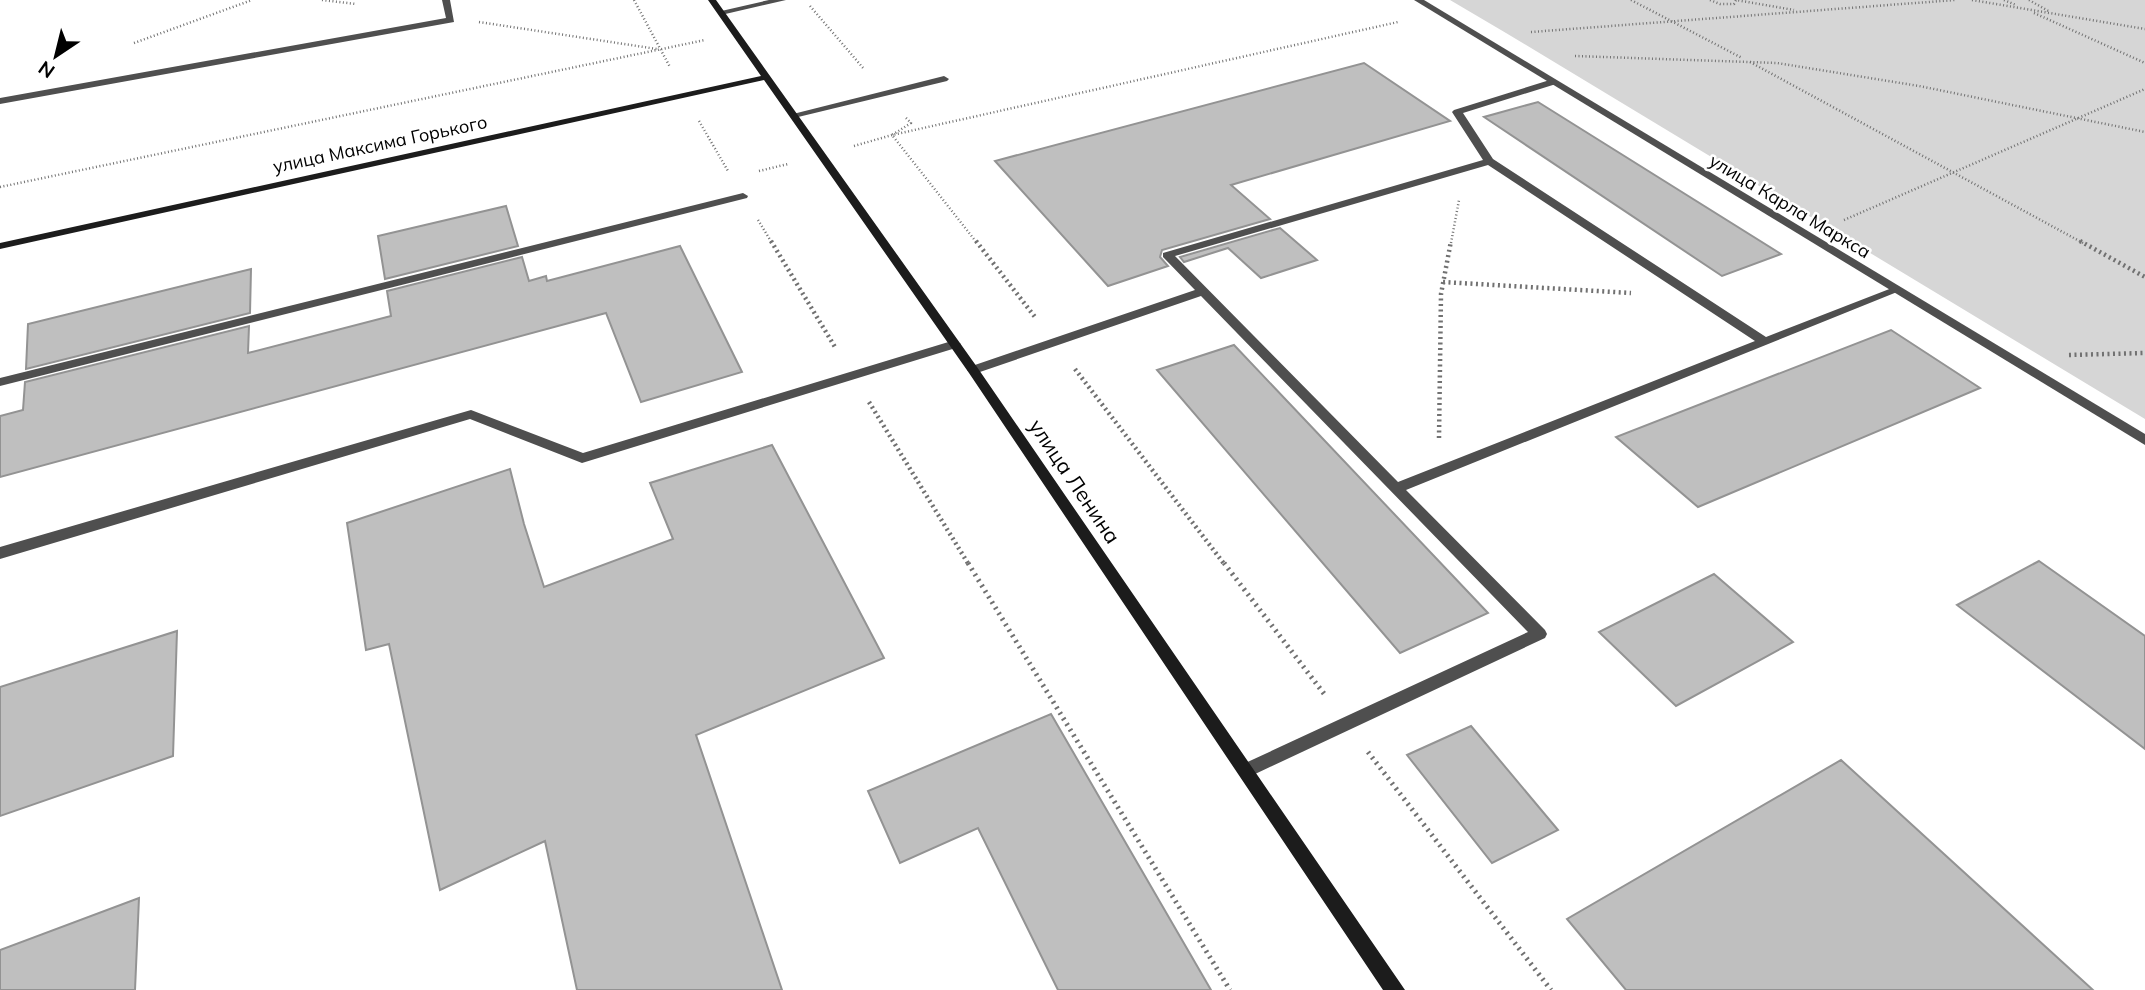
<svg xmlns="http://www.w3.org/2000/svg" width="2145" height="990" viewBox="0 0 2145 990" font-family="Mulish,sans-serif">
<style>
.green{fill:#d6d6d6}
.building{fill:#bfbfbf;stroke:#939393;stroke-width:2}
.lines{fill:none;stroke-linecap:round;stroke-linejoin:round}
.path-far2{stroke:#717171;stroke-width:2.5;stroke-dasharray:1 2.5;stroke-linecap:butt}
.path-far1{stroke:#717171;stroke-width:4.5;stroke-dasharray:2 3.5;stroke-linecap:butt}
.path{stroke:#717171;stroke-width:5;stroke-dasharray:2 4.5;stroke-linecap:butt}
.service{fill:#4f4f4f;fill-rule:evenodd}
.minor{fill:#4f4f4f;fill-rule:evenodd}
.secondary{fill:#1c1c1c;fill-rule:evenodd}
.labels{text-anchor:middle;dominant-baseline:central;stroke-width:5;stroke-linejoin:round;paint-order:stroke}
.far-street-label{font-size:18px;fill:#000;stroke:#fff}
.street-label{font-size:21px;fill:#000;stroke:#fff}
</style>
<rect width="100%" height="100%" fill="#fff"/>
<!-- green -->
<path class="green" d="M 1450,0 L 2145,0 L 2145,419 L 1506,33 Z"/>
<!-- building -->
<g class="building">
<path d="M 1364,63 L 1450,121 L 1231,185 L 1270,219 L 1162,250 L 1160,257 L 1168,266 L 1108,286 L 995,161 Z"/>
<path d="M 1538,102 L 1781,254 L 1722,276 L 1484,117 Z"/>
<path d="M 506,206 L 518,246 L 385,279 L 378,236 Z"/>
<path d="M 1280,228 L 1317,260 L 1261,278 L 1228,248 L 1184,262 L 1180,257 Z"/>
<path d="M 680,246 L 742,372 L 641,402 L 606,313 L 0,477 L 0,416 L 23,410 L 25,382 L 249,326 L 248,353 L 391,316 L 387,291 L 522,257 L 529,281 L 546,276 L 547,281 Z"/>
<path d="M 251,269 L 250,313 L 26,369 L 28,324 Z"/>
<path d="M 1891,330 L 1980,388 L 1698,507 L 1616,437 Z"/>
<path d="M 1234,345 L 1488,613 L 1400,653 L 1157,370 Z"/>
<path d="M 772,445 L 884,658 L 696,735 L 782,990 L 577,990 L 545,841 L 440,890 L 389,644 L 366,650 L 347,523 L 510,469 L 524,524 L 544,587 L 673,539 L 650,483 Z"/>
<path d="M 2039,561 L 2145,636 L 2145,749 L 1957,605 Z"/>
<path d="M 1714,574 L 1793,642 L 1676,706 L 1599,632 Z"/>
<path d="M 177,631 L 173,756 L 0,816 L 0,687 Z"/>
<path d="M 1051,714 L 1211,990 L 1058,990 L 978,828 L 900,863 L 868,791 Z"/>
<path d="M 1471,726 L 1558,830 L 1492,863 L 1407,755 Z"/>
<path d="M 1841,760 L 2093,990 L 1626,990 L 1567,919 Z"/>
<path d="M 139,898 L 135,990 L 0,990 L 0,950 Z"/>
</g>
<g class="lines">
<!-- path-far2 -->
<g class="path-far2">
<path d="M 322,0 L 356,4"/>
<path d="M 634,0 L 670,67"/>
<path d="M 1631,0 L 1742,58"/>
<path d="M 1710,0 L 1720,4 L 1734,4 L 1736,0 L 1794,10"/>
<path d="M 1972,0 L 2145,29"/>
<path d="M 2004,0 L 2016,5"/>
<path d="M 2029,0 L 2050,12"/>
<path d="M 810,6 L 864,69"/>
<path d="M 2034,13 L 2145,63"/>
<path d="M 479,22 L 657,49"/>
<path d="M 1531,32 L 1955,0"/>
<path d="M 134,43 L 252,0"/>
<path d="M 1575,56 L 1777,63 L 1919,86 L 2145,132"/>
<path d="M 1750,62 L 2083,243"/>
<path d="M 906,118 L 911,123 L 892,135 L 977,243"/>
<path d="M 699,121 L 728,171"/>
<path d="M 854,146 L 892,135 L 1398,22"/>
<path d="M 759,171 L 788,164"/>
<path d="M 0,187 L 705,40"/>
<path d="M 758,220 L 772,243"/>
<path d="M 1844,220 L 2145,89"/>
<path d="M 1451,243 L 1459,200"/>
</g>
<!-- path-far1 -->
<g class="path-far1">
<path d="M 771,241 L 835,347"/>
<path d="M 976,241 L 1035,317"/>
<path d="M 2080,241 L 2145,277"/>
<path d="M 1443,282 L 1631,293"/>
<path d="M 2069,355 L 2145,353"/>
<path d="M 1075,369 L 1225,565"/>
<path d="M 869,402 L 969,565"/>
<path d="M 1439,438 L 1441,294 L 1451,241"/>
</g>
<!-- path -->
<g class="path">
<path d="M 968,563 L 1230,990"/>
<path d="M 1224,563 L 1325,695"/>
<path d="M 1368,752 L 1551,990"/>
</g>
<!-- service -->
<g class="service">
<path d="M 442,0 L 450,0 L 454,22 L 0,104 L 0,98 L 446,18 Z"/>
<path d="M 769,0 L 786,0 L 721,15 L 717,12 Z"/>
<path d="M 944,76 L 949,79 L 947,81 L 794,118 L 789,115 Z"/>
<path d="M 1553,79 L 1558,82 L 1556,84 L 1463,113 L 1493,159 L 1766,337 L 1892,288 L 1896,286 L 1902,290 L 1406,490 L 1545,630 L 1547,634 L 1545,638 L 1253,775 L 1247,778 L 1241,775 L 1238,770 L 1241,765 L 1528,632 L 1201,296 L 977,373 L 973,374 L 967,370 L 969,367 L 1195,290 L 1163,257 L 1163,253 L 1483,160 L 1452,112 L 1454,110 ZM 1488,165 L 1755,341 L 1398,482 L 1175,256 Z"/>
<path d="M 743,193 L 748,196 L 747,198 L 0,386 L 0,378 Z"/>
<path d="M 955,340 L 961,344 L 959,347 L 582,463 L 470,419 L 0,559 L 0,547 L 471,410 L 583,453 Z"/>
</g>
<!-- minor -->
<path class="minor" d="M 1414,0 L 1424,0 L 2145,434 L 2145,445 Z"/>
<!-- secondary -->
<path class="secondary" d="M 708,0 L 716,0 L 977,367 L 1405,990 L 1383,990 L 969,373 L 764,80 L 0,249 L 0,243 L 761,76 Z"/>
</g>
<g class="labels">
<!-- far-street labels -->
<g class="far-street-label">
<text transform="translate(380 144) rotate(-12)">улица Максима Горького</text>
<text transform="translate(1790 206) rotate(31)">улица Карла Маркса</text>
</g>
<!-- street labels -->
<g class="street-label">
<text transform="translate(1075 481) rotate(56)">улица Ленина</text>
</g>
</g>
<!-- north arrow -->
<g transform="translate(56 56) rotate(215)" stroke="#ffffff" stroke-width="5" paint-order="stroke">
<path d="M0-5L12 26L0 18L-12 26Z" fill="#000000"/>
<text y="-10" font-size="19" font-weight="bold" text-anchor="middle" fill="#000000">N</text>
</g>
</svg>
